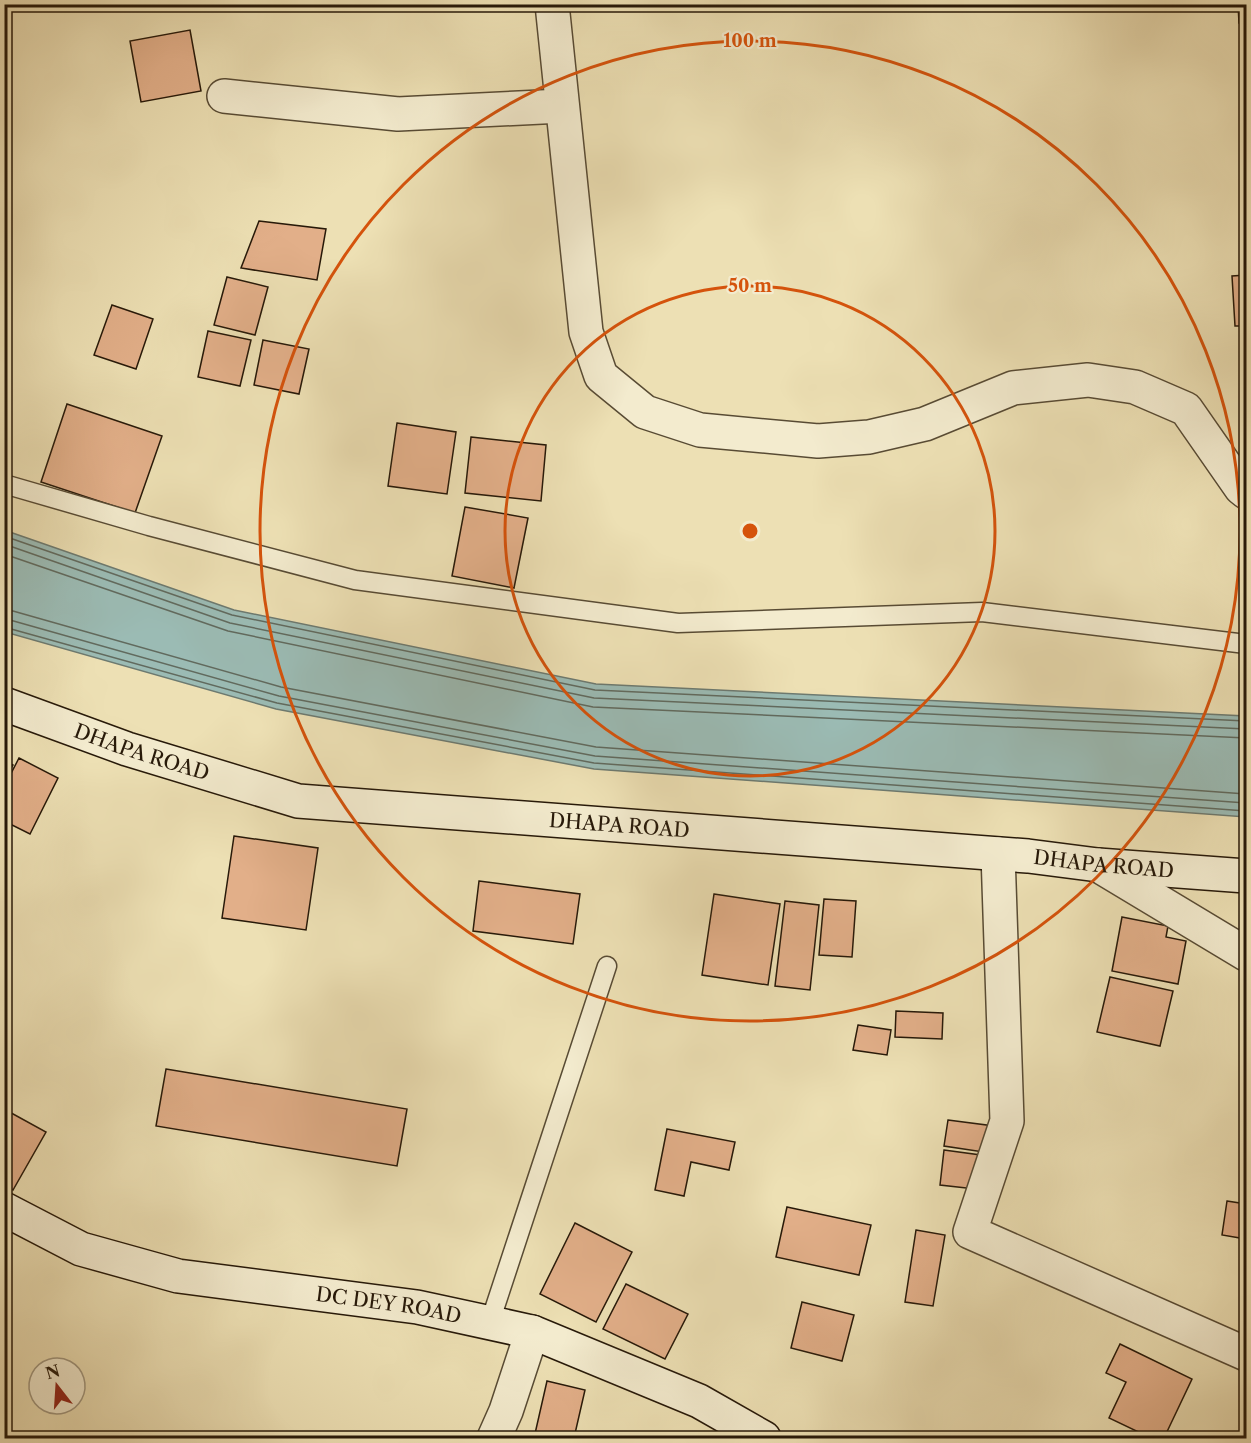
<svg xmlns="http://www.w3.org/2000/svg" width="1251" height="1443" viewBox="0 0 1251 1443" font-family="'Libre Caslon Text',serif">
<style>
.water{fill:#9bbbb4;stroke:#6d7a70;stroke-width:1.5}
.lines{fill:none;stroke-linecap:round;stroke-linejoin:round}
.shore{stroke:#616a5e;stroke-width:1.5}
.building{fill:#e2af89;stroke:#271909;stroke-width:1.5}
.lane-casing{stroke:#584b34;stroke-width:21}
.street-casing{stroke:#584b34;stroke-width:36}
.secondary-casing{stroke:#271909;stroke-width:36}
.lane{stroke:#f3ebce;stroke-width:18}
.street{stroke:#f3ebce;stroke-width:33}
.secondary{stroke:#f3ebce;stroke-width:33}
.ring{fill:none;stroke:#d5530c;stroke-width:3}
.labels{text-anchor:middle;dominant-baseline:central;stroke-width:4.5;stroke-linejoin:round;paint-order:stroke}
.street-label{font-size:20px;fill:#271909;stroke:#f3ebce}
.centre{fill:#d5530c;stroke:#f3ebce;stroke-width:3}
.ring-label{font-size:18px;text-anchor:middle;font-weight:bold;fill:#d5530c;stroke:#f3ebce;stroke-width:4.5;stroke-linejoin:round;paint-order:stroke}
</style>
<rect width="100%" height="100%" fill="#ede0b4"/>
<filter id="stains"><feTurbulence type="fractalNoise" baseFrequency=".00333" numOctaves="4"/><feColorMatrix values="0 0 0 0 .2 0 0 0 0 .09 0 0 0 0 .02 0 0 0 .5 -.17"/></filter>
<radialGradient id="worn" r=".72"><stop offset=".6" stop-color="#630" stop-opacity="0"/><stop offset="1" stop-color="#630" stop-opacity=".3"/></radialGradient>
<!-- water -->
<path class="water" d="M 4,530 L 234,610 L 596,684 L 1246,716 L 1246,817 L 594,769 L 276,709 L 5,632 Z"/>
<g class="lines">
<!-- shore -->
<g class="shore">
<path d="M 4,536 L 232,615 L 595,690 L 1246,721"/>
<path d="M 4,544 L 230,623 L 594,698 L 1246,729"/>
<path d="M 4,554 L 228,631 L 593,707 L 1246,738"/>
<path d="M 4,610 L 13,611 L 281,687 L 596,747 L 1246,794"/>
<path d="M 4,619 L 10,620 L 279,696 L 595,756 L 1246,803"/>
<path d="M 4,627 L 277,703 L 594,763 L 1246,811"/>
</g>
</g>
<!-- building -->
<g class="building">
<path d="M 1238,4 L 1246,4 L 1246,23 L 1239,23 Z"/>
<path d="M 190,30 L 201,91 L 141,102 L 130,41 Z"/>
<path d="M 259,221 L 326,229 L 317,280 L 241,268 Z"/>
<path d="M 1246,275 L 1246,326 L 1235,326 L 1232,276 Z"/>
<path d="M 227,277 L 268,287 L 255,335 L 214,325 Z"/>
<path d="M 112,305 L 153,319 L 136,369 L 94,355 Z"/>
<path d="M 208,331 L 251,340 L 240,386 L 198,377 Z"/>
<path d="M 263,340 L 309,349 L 299,394 L 254,385 Z"/>
<path d="M 67,404 L 162,436 L 135,513 L 41,482 Z"/>
<path d="M 397,423 L 456,432 L 447,494 L 388,486 Z"/>
<path d="M 471,437 L 546,445 L 541,501 L 465,493 Z"/>
<path d="M 465,507 L 528,518 L 514,588 L 452,576 Z"/>
<path d="M 19,758 L 58,778 L 30,834 L 4,821 L 4,787 Z"/>
<path d="M 4,760 L 13,765 L 4,779 Z"/>
<path d="M 234,836 L 318,848 L 306,930 L 222,918 Z"/>
<path d="M 479,881 L 580,894 L 573,944 L 473,931 Z"/>
<path d="M 714,894 L 780,904 L 768,985 L 702,975 Z"/>
<path d="M 824,899 L 856,901 L 852,957 L 819,955 Z"/>
<path d="M 785,901 L 819,905 L 810,990 L 775,986 Z"/>
<path d="M 1122,917 L 1168,926 L 1166,937 L 1186,941 L 1178,984 L 1112,971 Z"/>
<path d="M 1110,977 L 1173,991 L 1160,1046 L 1097,1032 Z"/>
<path d="M 896,1011 L 943,1013 L 942,1039 L 895,1037 Z"/>
<path d="M 858,1025 L 891,1030 L 887,1055 L 853,1050 Z"/>
<path d="M 166,1069 L 407,1109 L 397,1166 L 156,1126 Z"/>
<path d="M 4,1109 L 46,1132 L 13,1190 L 4,1185 Z"/>
<path d="M 948,1120 L 994,1126 L 990,1153 L 944,1146 Z"/>
<path d="M 667,1129 L 735,1142 L 729,1170 L 691,1162 L 684,1196 L 655,1190 Z"/>
<path d="M 944,1150 L 988,1156 L 984,1190 L 940,1185 Z"/>
<path d="M 1227,1201 L 1246,1204 L 1246,1239 L 1222,1235 Z"/>
<path d="M 787,1207 L 871,1225 L 859,1275 L 776,1257 Z"/>
<path d="M 575,1223 L 632,1252 L 596,1322 L 540,1294 Z"/>
<path d="M 916,1230 L 945,1235 L 933,1306 L 905,1302 Z"/>
<path d="M 626,1284 L 688,1314 L 665,1359 L 603,1329 Z"/>
<path d="M 802,1302 L 854,1315 L 842,1361 L 791,1348 Z"/>
<path d="M 1120,1344 L 1192,1379 L 1164,1438 L 1151,1438 L 1109,1418 L 1126,1382 L 1106,1373 Z"/>
<path d="M 547,1381 L 585,1390 L 574,1438 L 534,1438 Z"/>
</g>
<g class="lines">
<!-- lane casing -->
<g class="lane-casing">
<g id="lane">
<path d="M 4,484 L 149,526 L 355,580 L 678,623 L 982,612 L 1246,644"/>
<path d="M 490,1322 L 607,966"/>
</g>
</g>
<!-- street casing -->
<g class="street-casing">
<g id="street">
<path d="M 552,4 L 586,332 L 601,376 L 645,412 L 700,430 L 818,441 L 869,437 L 925,424 L 1013,388 L 1088,380 L 1135,387 L 1186,409 L 1241,488 L 1246,492"/>
<path d="M 224,96 L 398,114 L 562,106"/>
<path d="M 998,854 L 1007,1121 L 970,1232 L 1246,1354"/>
<path d="M 1098,865 L 1246,954"/>
<path d="M 494,1438 L 506,1411 L 532,1332"/>
</g>
</g>
<!-- secondary casing -->
<g class="secondary-casing">
<g id="secondary">
<path id="s1" d="M 4,704 L 127,749 L 298,801 L 1028,856 L 1098,865 L 1246,876"/>
<path id="s2" d="M 4,1209 L 81,1249 L 178,1276 L 417,1307 L 532,1332 L 699,1401 L 764,1438"/>
</g>
</g>
<!-- lane -->
<use href="#lane" class="lane"/>
<!-- street -->
<use href="#street" class="street"/>
<!-- secondary -->
<use href="#secondary" class="secondary"/>
</g>
<!-- distance rings -->
<g class="ring">
<circle cx="750" cy="531" r="245"/>
<circle cx="750" cy="531" r="490"/>
</g>
<g class="labels">
<!-- street labels -->
<g class="street-label">
<text stroke="none"><textPath href="#s1" startOffset="146">DHAPA ROAD</textPath></text>
<text stroke="none"><textPath href="#s1" startOffset="632">DHAPA ROAD</textPath></text>
<text stroke="none"><textPath href="#s1" startOffset="1118">DHAPA ROAD</textPath></text>
<text stroke="none"><textPath href="#s2" startOffset="400">DC DEY ROAD</textPath></text>
</g>
</g>
<circle cx="750" cy="531" r="9" class="centre"/>
<g class="ring-label">
<text x="750" y="47">100 m</text>
<text x="750" y="292">50 m</text>
</g>
<!-- margin -->
<rect width="1251" height="1443" fill="none" stroke="#ede0b4" stroke-width="24"/>
<rect x="6" y="6" width="1239" height="1431" fill="none" stroke="#271909" stroke-width="3"/>
<rect x="12" y="12" width="1227" height="1419" fill="none" stroke="#271909" stroke-width="1.5"/>
<!-- north arrow -->
<g transform="translate(57 1386) rotate(343)"><circle r="28" fill="#f3ebce" stroke="#a1977f" stroke-width="1.5"/>
<path d="M0-4.5L10 22L0 15L-10 22Z" fill="#8f2418"/>
<text y="-9" font-size="16" font-weight="bold" text-anchor="middle" fill="#271909">N</text>
</g>
<rect width="100%" height="100%" filter="url(#stains)"/>
<rect width="100%" height="100%" fill="url(#worn)"/>
</svg>
